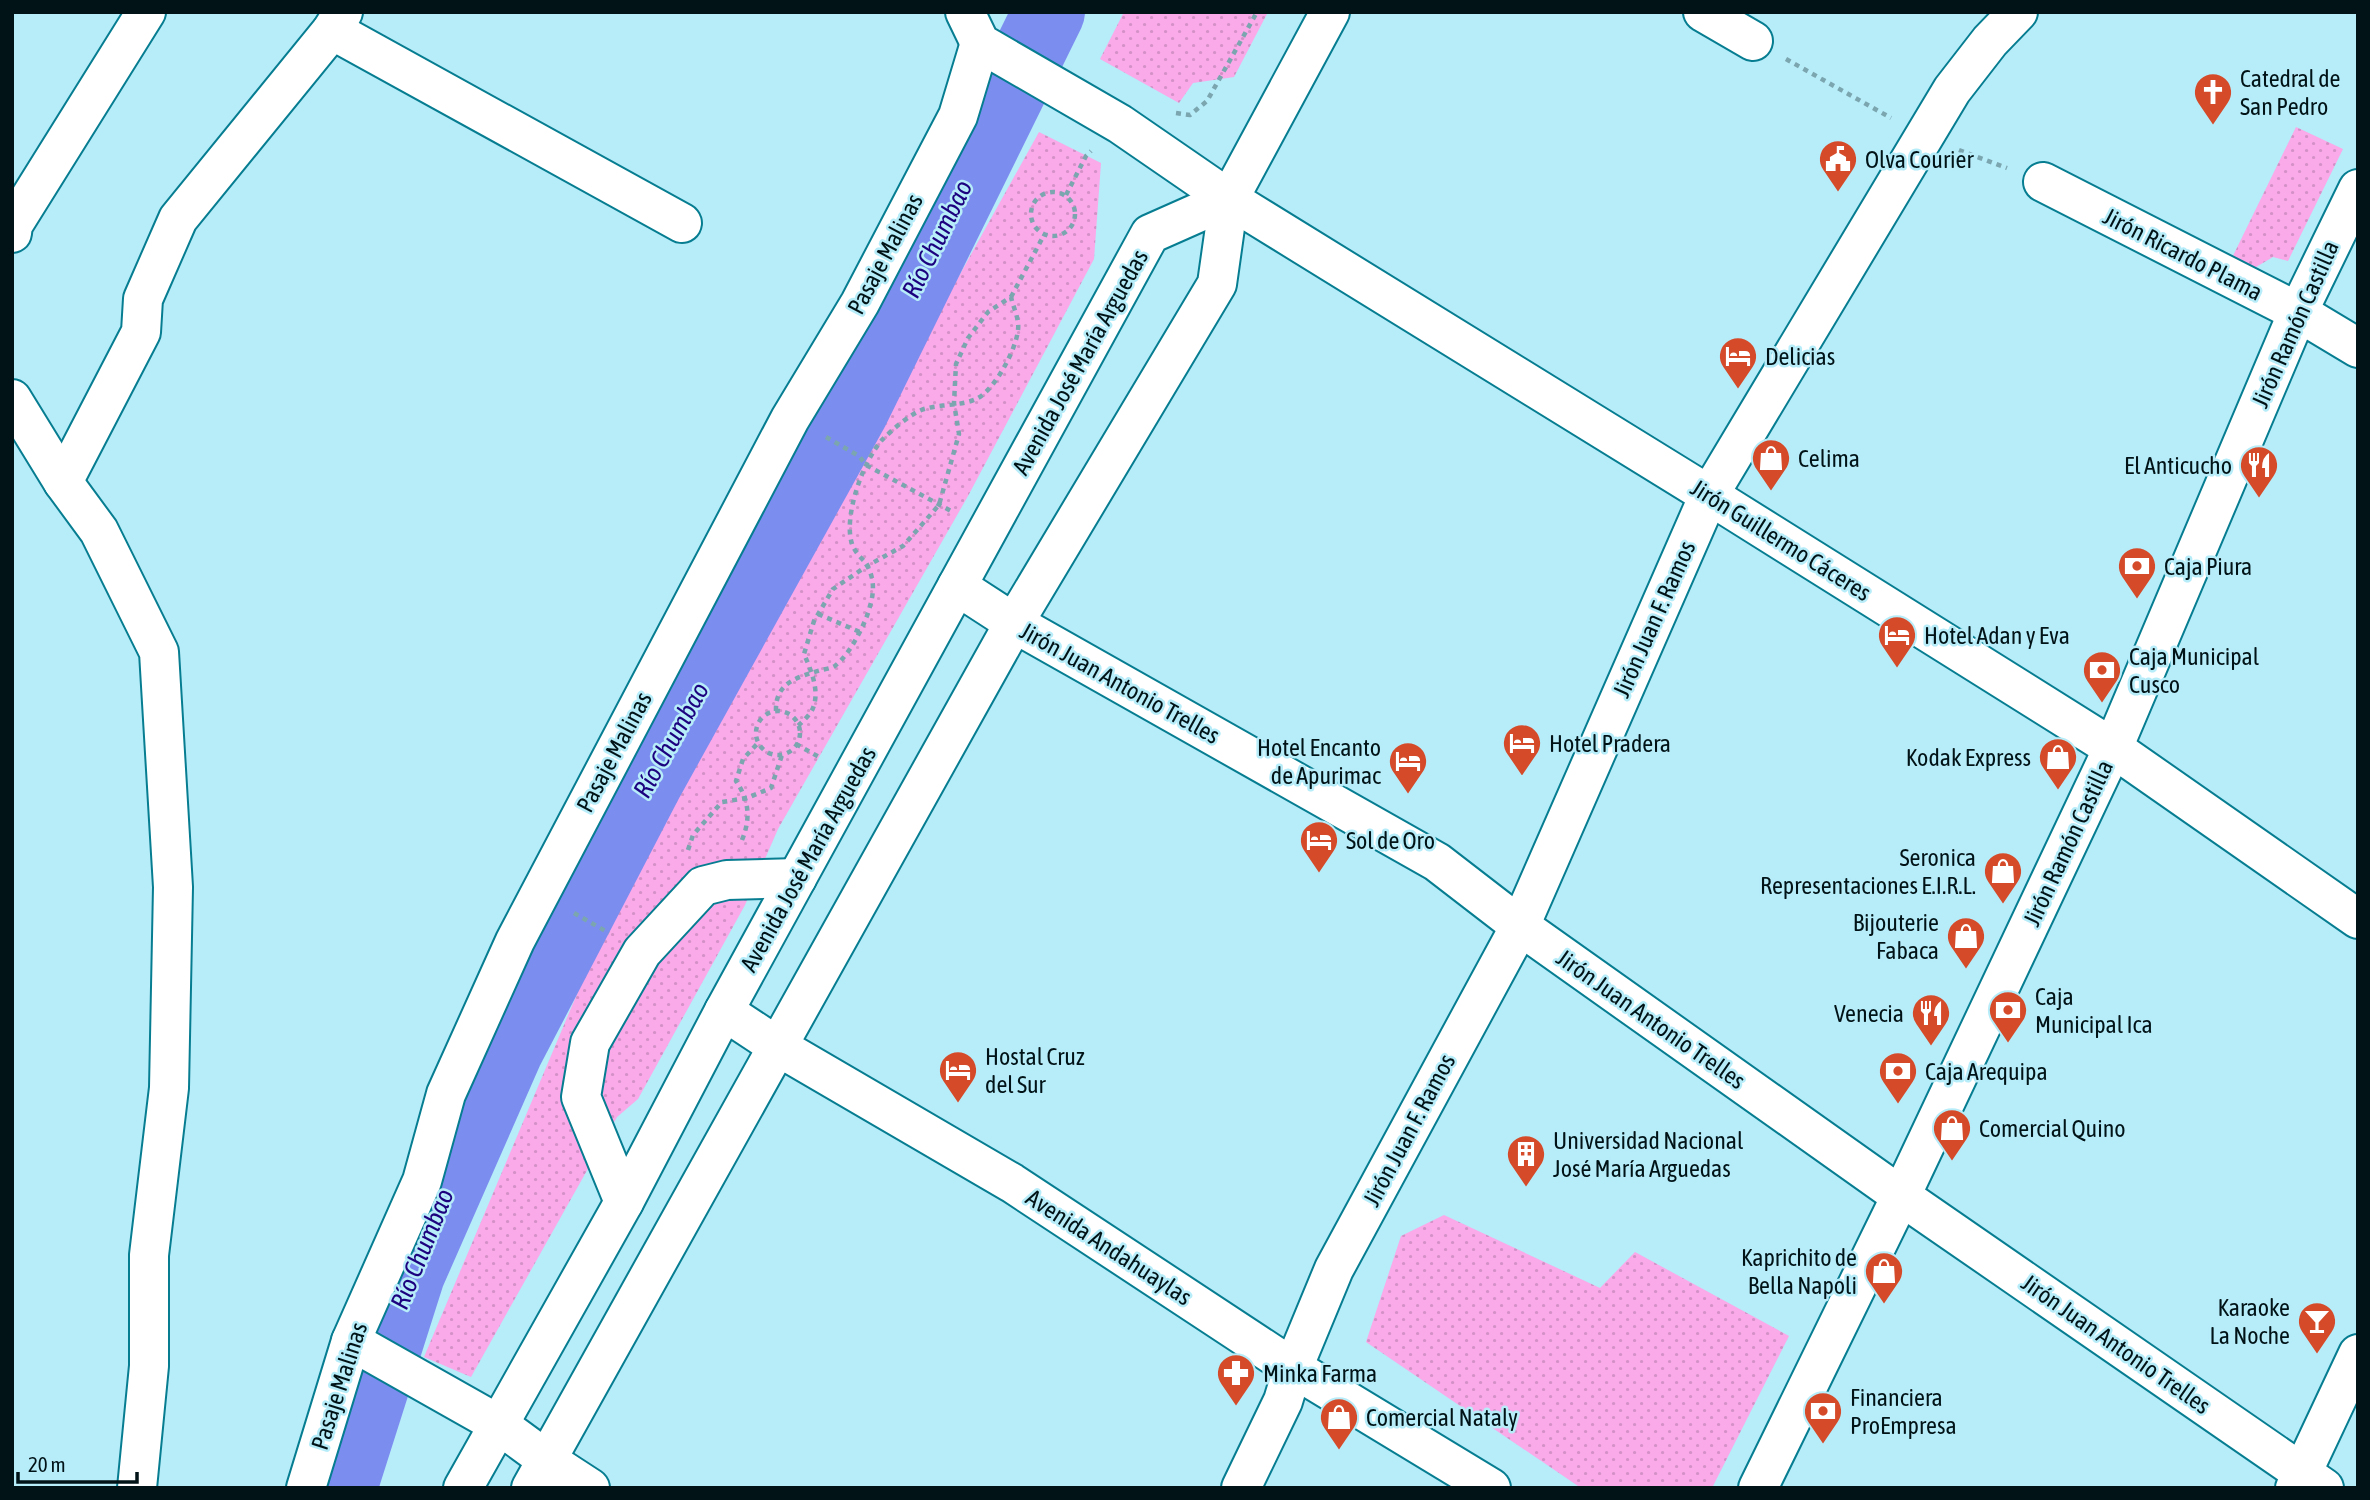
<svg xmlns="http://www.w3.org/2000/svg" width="2370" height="1500" viewBox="0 0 2370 1500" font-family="'Asap Condensed',sans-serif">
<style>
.green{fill:url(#green-dots)}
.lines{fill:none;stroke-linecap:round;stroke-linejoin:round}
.river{stroke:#7c8df0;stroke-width:72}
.minor-casing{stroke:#077d91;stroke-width:42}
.major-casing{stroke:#077d91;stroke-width:42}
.highway-casing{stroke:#077d91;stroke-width:42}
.path{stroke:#7ba5af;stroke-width:4.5;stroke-dasharray:5 5;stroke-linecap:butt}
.minor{stroke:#fff;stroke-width:38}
.major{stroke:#fff;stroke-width:38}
.highway{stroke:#fff;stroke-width:38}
.labels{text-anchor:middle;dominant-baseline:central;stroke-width:5;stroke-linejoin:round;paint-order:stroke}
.poi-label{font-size:24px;fill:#011317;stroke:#b7ecf9;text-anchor:start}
.street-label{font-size:24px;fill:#011317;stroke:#b7ecf9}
.water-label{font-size:26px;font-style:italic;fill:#1c027f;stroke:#b7ecf9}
</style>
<defs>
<pattern id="green-dots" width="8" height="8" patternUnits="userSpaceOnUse" patternTransform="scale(1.75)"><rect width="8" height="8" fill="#faa9e9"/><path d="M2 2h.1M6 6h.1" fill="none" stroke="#d491c7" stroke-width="1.8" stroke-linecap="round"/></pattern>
</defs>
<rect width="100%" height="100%" fill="#b7ecf9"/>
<!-- green -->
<g class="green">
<path d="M 1124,12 L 1268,12 L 1234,77 L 1193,83 L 1179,103 L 1100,59 Z"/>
<path d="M 2296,127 L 2343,149 L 2288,261 L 2273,257 L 2256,267 L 2253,275 L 2228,266 Z"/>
<path d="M 1039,132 L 1101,163 L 1094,259 L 968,496 L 778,829 L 745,905 L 638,1099 L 617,1117 L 471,1377 L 424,1357 L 604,930 L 859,456 Z"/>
<path d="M 1444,1215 L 1600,1288 L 1635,1252 L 1789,1336 L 1712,1488 L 1581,1488 L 1366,1342 L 1401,1236 Z"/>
</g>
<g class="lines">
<!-- river -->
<path class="river" d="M 341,1488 L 409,1274 L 507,1051 L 648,780 L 853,410 L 1049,12"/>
<!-- minor casing -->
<g class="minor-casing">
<g id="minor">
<path d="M 1703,12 L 1753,41"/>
<path d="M 332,30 L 682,223"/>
<path d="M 2043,182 L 2298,312 L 2358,348"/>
<path d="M 1229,199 L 1709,495 L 2113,748 L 2358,919"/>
<path d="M 63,482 L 141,332 L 143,299 L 178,219 L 332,30 L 343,12"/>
<path d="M 957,586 L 1014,623 L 1437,862 L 1520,926 L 1901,1196 L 2324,1488"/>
<path d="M 724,1011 L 777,1046 L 1012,1183 L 1293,1368 L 1491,1488"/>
<path d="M 624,1202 L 581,1097 L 590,1043 L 642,952 L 703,886 L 727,880 L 797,878"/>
<path d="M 351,1341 L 498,1424 L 547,1460 L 590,1488"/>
<path d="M 306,1488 L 351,1341 L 422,1181 L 446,1094 L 515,941 L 790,419 L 860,303 L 958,116 L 980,43"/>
<path d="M 1241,1488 L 1283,1401 L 1293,1368 L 1334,1269 L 1520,926 L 1709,495 L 1952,90 L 1990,41 L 2018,12"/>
<path d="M 1758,1488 L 1901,1196 L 2113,748 L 2298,312 L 2358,189"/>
<path d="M 2295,1488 L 2358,1354"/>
</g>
</g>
<!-- major casing -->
<g class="major-casing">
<path id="major" d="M 965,12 L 980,43 L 1120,124 L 1229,199"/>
</g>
<!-- highway casing -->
<g class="highway-casing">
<g id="highway">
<path d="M 12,233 L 13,225 L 146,12"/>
<path d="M 12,399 L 63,482 L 99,531 L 159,652 L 173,887 L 169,1088 L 149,1255 L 149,1366 L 137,1488"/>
<path d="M 463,1488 L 624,1202 L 724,1011 L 1150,234 L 1229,199"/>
<path d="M 531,1488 L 1014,623 L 1217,284 L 1229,199 L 1330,12"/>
</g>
</g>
<!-- path -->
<g class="path">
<path d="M 1786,59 L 1891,118"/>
<path d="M 1176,113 L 1190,115 L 1207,101 L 1257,12"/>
<path d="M 1959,150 L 2007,168"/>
<circle cx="1053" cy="214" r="22"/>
<path d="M 1066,195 L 1086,156 L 1091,151"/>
<path d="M 1011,297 L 1044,235"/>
<path d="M 826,437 L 859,456 L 866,465 L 953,512"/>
<path d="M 818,614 L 860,632"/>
<path d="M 776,711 C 775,683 797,677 821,670 C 826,669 833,668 836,665 C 850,654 866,623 870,606 C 875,590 874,574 864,561 C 859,556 854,550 852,544 C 843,517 863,461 882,440 C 892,430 911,413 924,409 C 941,404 961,406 976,399 C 995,391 1021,342 1018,323 C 1017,314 1013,306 1011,297 L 988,312 L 968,338 L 956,364 L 954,403 L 959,434 L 939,505 L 903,546 L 867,566 L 833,589 L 814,621 L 804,654 C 811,670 820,691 813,708 C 811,714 803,721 798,726"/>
<circle cx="778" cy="733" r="22"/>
<path d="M 796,744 L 819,757"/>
<path d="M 742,840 C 751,818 749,800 736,781 L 743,759 L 758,743"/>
<path d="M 688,850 L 693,835 L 722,802 L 747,798 L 771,788 L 782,755"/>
<path d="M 574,913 L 609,933"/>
</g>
<!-- minor -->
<use href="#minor" class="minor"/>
<!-- major -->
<use href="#major" class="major"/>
<!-- highway -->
<use href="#highway" class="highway"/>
</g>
<!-- icons -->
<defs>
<g id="church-pin" transform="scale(2.0125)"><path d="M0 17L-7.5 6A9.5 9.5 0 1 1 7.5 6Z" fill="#d54b2a" stroke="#b7ecf9"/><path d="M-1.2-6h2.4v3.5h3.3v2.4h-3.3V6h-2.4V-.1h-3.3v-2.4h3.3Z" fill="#fff"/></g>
<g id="civic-pin" transform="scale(2.0125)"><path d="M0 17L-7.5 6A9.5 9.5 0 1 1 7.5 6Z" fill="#d54b2a" stroke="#b7ecf9"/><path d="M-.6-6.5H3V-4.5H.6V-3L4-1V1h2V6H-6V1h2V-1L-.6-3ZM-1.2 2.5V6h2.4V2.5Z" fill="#fff"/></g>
<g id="hotel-pin" transform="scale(2.0125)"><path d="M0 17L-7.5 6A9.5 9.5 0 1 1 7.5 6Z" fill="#d54b2a" stroke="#b7ecf9"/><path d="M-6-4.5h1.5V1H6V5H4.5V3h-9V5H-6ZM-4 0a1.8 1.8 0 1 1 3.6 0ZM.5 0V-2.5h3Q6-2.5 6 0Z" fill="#fff"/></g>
<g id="shop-pin" transform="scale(2.0125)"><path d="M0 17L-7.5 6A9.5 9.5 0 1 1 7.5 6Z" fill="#d54b2a" stroke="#b7ecf9"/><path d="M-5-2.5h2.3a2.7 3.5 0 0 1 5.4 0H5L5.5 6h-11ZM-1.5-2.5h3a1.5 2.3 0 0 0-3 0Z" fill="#fff"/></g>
<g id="restaurant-pin" transform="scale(2.0125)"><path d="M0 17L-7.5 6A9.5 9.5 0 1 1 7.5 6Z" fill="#d54b2a" stroke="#b7ecf9"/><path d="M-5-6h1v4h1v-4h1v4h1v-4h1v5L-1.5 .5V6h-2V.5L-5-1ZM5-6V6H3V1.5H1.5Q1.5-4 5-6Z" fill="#fff"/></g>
<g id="bank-pin" transform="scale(2.0125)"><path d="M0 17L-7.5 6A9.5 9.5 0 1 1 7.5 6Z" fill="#d54b2a" stroke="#b7ecf9"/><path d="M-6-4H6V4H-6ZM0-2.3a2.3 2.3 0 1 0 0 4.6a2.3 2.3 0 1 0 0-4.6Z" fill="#fff"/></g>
<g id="building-pin" transform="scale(2.0125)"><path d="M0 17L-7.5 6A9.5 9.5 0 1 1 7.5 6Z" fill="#d54b2a" stroke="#b7ecf9"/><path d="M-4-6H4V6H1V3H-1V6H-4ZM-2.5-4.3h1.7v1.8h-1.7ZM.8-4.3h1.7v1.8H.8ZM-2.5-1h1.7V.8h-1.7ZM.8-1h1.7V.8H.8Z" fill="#fff"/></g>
<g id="bar-pin" transform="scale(2.0125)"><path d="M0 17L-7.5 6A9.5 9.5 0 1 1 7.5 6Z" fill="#d54b2a" stroke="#b7ecf9"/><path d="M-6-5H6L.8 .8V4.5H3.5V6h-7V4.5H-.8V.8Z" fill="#fff"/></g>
<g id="pharmacy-pin" transform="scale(2.0125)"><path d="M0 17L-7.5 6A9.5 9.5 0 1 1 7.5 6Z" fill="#d54b2a" stroke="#b7ecf9"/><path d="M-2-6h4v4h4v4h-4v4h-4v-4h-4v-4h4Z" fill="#fff"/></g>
</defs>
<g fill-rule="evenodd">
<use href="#church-pin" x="2213" y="92"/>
<use href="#civic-pin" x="1838" y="159"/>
<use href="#hotel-pin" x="1738" y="356"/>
<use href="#shop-pin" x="1771" y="458"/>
<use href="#restaurant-pin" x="2259" y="465"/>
<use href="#bank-pin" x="2137" y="566"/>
<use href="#hotel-pin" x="1897" y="635"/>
<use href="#bank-pin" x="2102" y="670"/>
<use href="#hotel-pin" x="1522" y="743"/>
<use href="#shop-pin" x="2058" y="757"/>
<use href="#hotel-pin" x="1408" y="761"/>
<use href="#hotel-pin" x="1319" y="840"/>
<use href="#shop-pin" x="2003" y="871"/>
<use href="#shop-pin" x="1966" y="936"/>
<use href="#bank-pin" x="2008" y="1010"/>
<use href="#restaurant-pin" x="1931" y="1013"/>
<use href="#hotel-pin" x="958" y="1070"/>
<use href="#bank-pin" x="1898" y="1071"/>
<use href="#shop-pin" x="1952" y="1128"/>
<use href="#building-pin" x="1526" y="1154"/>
<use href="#shop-pin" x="1884" y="1271"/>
<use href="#bar-pin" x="2317" y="1321"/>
<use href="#pharmacy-pin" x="1236" y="1373"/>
<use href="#bank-pin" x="1823" y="1411"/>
<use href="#shop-pin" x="1339" y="1417"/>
</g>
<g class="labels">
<!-- poi labels -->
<g class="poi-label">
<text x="2240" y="78">Catedral de<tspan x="2240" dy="28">San Pedro</tspan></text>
<text x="1865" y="159">Olva Courier</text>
<text x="1765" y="356">Delicias</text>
<text x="1798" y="458">Celima</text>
<text x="2232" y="465" text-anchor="end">El Anticucho</text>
<text x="2164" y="566">Caja Piura</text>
<text x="1924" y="635">Hotel Adan y Eva</text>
<text x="2129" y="656">Caja Municipal<tspan x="2129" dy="28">Cusco</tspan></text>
<text x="1549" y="743">Hotel Pradera</text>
<text x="1381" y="747" text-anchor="end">Hotel Encanto<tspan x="1381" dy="28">de Apurimac</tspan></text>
<text x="2031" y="757" text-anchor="end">Kodak Express</text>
<text x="1346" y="840">Sol de Oro</text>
<text x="1976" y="857" text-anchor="end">Seronica<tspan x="1976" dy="28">Representaciones E.I.R.L.</tspan></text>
<text x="1939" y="922" text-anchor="end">Bijouterie<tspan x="1939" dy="28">Fabaca</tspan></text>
<text x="2035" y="996">Caja<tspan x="2035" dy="28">Municipal Ica</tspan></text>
<text x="1904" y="1013" text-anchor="end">Venecia</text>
<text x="985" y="1056">Hostal Cruz<tspan x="985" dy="28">del Sur</tspan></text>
<text x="1925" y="1071">Caja Arequipa</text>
<text x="1979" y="1128">Comercial Quino</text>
<text x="1553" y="1140">Universidad Nacional<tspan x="1553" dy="28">José María Arguedas</tspan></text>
<text x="1857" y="1257" text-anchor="end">Kaprichito de<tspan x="1857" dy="28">Bella Napoli</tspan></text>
<text x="2290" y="1307" text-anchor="end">Karaoke<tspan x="2290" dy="28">La Noche</tspan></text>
<text x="1263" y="1373">Minka Farma</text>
<text x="1850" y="1397">Financiera<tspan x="1850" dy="28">ProEmpresa</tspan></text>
<text x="1366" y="1417">Comercial Nataly</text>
</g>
<!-- street labels -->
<g class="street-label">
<text transform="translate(885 254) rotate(-62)">Pasaje Malinas</text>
<text transform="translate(2183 254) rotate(27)">Jirón Ricardo Plama</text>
<text transform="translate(2295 324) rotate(-66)">Jirón Ramón Castilla</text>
<text transform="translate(1080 362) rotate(-61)">Avenida José María Arguedas</text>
<text transform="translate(1781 540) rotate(32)">Jirón Guillermo Cáceres</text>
<text transform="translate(1654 619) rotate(-66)">Jirón Juan F. Ramos</text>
<text transform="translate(1120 683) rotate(29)">Jirón Juan Antonio Trelles</text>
<text transform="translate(614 752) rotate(-62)">Pasaje Malinas</text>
<text transform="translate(2068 843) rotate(-65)">Jirón Ramón Castilla</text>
<text transform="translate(808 859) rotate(-61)">Avenida José María Arguedas</text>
<text transform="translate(1651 1019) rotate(35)">Jirón Juan Antonio Trelles</text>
<text transform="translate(1409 1130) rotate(-62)">Jirón Juan F. Ramos</text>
<text transform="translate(1109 1247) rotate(33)">Avenida Andahuaylas</text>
<text transform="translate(2116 1344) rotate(35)">Jirón Juan Antonio Trelles</text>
<text transform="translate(339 1386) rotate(-72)">Pasaje Malinas</text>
</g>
<!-- water labels -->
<g class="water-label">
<text transform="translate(937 239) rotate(-64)">Río Chumbao</text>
<text transform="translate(671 740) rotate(-61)">Río Chumbao</text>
<text transform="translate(422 1249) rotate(-68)">Río Chumbao</text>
</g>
</g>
<!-- border -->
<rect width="2370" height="1500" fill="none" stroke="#011317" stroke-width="28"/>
<!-- scale -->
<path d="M18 1472v10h119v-10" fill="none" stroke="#011317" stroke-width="3.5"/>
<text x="28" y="1472" font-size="21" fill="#011317" stroke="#b7ecf9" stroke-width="5" paint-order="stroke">20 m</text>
</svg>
